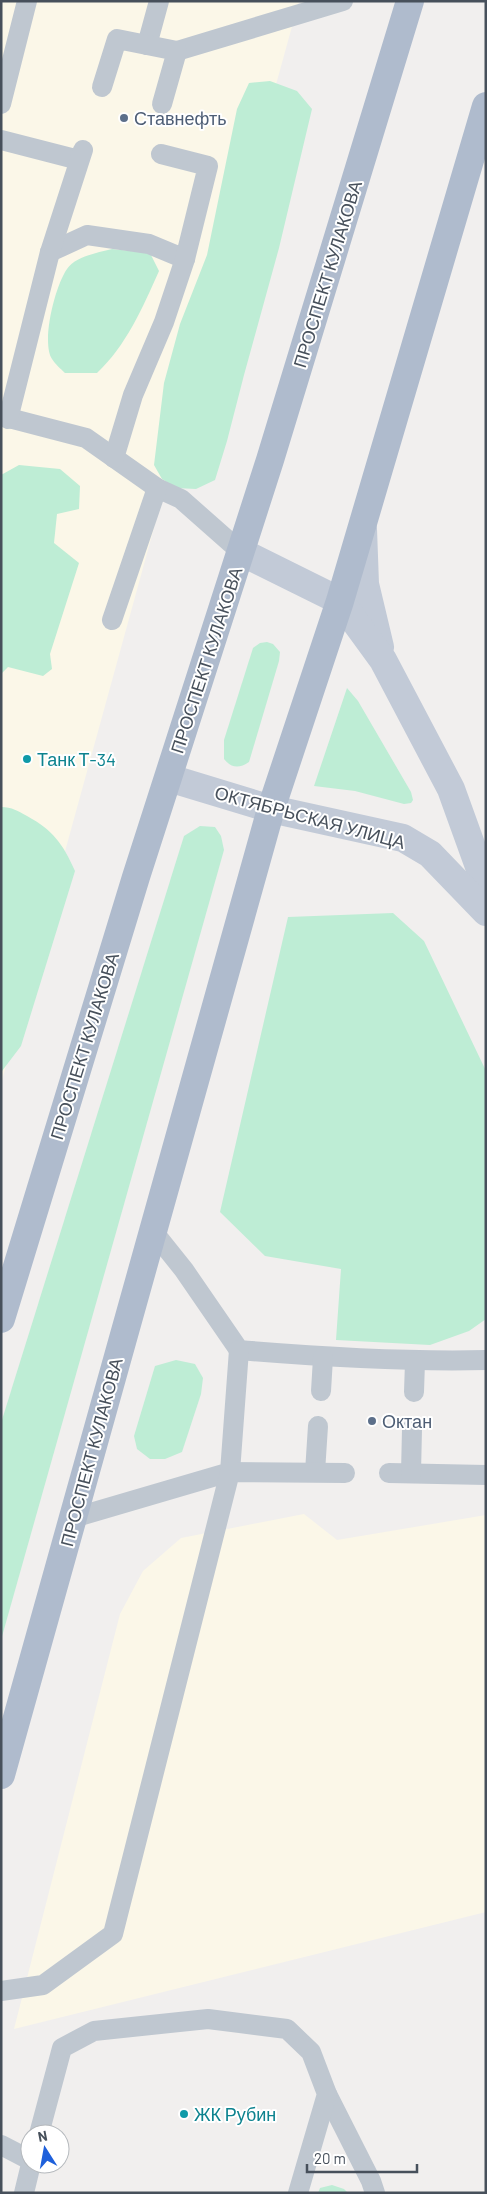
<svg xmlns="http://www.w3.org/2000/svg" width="487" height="2194" viewBox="0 0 487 2194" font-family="Barlow,sans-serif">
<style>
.commercial{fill:#fbf7e8}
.green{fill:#beedd5}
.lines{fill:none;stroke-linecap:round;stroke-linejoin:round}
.service{stroke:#bfc7d0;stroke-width:20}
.secondary{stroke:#c2cad7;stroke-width:28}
.primary{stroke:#afbbcd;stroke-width:28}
.service-dot{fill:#5c6f8a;stroke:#fff;stroke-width:2}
.culture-dot{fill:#0f9aa8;stroke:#fff;stroke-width:2}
.labels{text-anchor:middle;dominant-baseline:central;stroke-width:4;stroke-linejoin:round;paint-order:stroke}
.service-label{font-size:18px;fill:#4e5e75;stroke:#fff;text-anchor:start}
.street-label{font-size:18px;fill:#47505b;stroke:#fff}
.culture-label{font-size:18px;fill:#0d838f;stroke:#fff;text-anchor:start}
</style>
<rect width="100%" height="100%" fill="#f1efee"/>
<!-- commercial -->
<g class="commercial">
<path d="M 1,1 L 299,1 L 1,1084 Z"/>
<path d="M 304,1514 L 337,1540 L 486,1515 L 486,1912 L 14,2029 L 120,1614 L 143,1571 L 181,1538 Z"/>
</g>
<!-- green -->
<g class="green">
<path d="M 270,81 L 297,91 L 312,109 L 279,248 L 244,375 L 227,441 L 215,480 L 196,489 L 176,488 L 162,479 L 154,465 L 164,383 L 180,324 L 207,255 L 237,109 L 249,83 Z"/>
<path d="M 112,249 L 150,253 L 159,271 C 143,307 126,346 97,373 L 65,373 C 61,369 55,364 52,359 C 41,342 55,286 67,269 C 76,256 97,253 112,249 Z"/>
<path d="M 19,465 L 60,469 L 80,486 L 79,509 L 57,514 L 54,543 L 79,563 L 50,654 L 52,669 L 43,676 L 8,667 L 1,674 L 1,475 Z"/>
<path d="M 267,642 L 273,644 L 280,652 L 279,661 L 249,762 C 239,769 231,768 224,759 L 224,740 L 253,648 L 260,643 Z"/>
<path d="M 347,688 L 358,701 L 411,792 L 413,800 L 411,803 L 404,804 L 355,791 L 314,786 Z"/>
<path d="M 1,807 C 12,807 18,811 27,816 C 53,830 63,844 75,871 L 21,1046 L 2,1071 Z"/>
<path d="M 200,826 L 215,827 L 221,836 L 224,850 L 1,1640 L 1,1423 L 184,836 Z"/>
<path d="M 393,913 L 424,941 L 486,1071 L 486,1319 L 469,1331 L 430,1345 L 336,1340 L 341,1269 L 265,1256 L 220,1212 L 288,917 Z"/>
<path d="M 176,1360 L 195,1364 L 203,1378 L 201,1394 L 182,1452 L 165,1459 L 150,1459 L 137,1449 L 134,1436 L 155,1366 Z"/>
<path d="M 332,2185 L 344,2189 L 348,2193 L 318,2193 L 320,2188 Z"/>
</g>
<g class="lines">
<!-- service -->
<g class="service">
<path d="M 147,45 L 159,1"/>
<path d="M 177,51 L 343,1"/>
<path d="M 102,87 L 117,39 L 177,51 L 162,104"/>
<path d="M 1,104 L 27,1"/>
<path d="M 1,140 L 79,160"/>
<path d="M 50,252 L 87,235 L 149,244 L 185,259"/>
<path d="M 1,416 L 86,438 L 157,488 L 181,499 L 241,552"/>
<path d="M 8,419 L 50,252 L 83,150"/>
<path d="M 114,458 L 133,395 L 164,322 L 185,259 L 208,166 L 161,154"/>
<path d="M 112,620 L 157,488"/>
<path d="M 152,1230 L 184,1270 L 239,1350 C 322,1357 403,1362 486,1360"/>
<path d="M 321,1391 L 323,1358"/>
<path d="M 414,1392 L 415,1362"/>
<path d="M 315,1472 L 318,1426"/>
<path d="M 389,1473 L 486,1475"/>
<path d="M 411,1473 L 412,1429"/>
<path d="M 73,1518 L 230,1472 L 239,1350"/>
<path d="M 1,1991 L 43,1985 L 113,1934 L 230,1472 L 345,1473"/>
<path d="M 327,2094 L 371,2181 L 375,2193"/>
<path d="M 39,2134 L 62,2048 L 94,2031 L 208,2019 L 287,2029 L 311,2052 L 327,2094 L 298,2193"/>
<path d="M 1,2145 L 30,2160"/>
<path d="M 24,2193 L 31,2164"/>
</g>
<!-- secondary -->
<g class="secondary">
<path d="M 363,529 L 365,584 L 380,647"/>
<path d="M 241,552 L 340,601 L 383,660 L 451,789 L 486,886"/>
<path d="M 169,778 L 271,809 L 403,838 L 430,854 L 486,912"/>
</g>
<!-- primary -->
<g class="primary">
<path d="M 1,1319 L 136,877 L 270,460 L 410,1"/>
<path d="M 1,1775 L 271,809 L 340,601 L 486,106"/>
</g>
</g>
<!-- markers -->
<g class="service-dot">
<circle cx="124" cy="118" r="5"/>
<circle cx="372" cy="1421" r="5"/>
</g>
<g class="culture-dot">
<circle cx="27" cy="759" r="5"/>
<circle cx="184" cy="2114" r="5"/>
</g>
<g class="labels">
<!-- service labels -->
<g class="service-label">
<text x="134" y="118">Ставнефть</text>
<text x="382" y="1421">Октан</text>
</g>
<!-- street labels -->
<g class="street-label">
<text transform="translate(327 274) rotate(-73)">ПРОСПЕКТ КУЛАКОВА</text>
<text transform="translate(206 660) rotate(-72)">ПРОСПЕКТ КУЛАКОВА</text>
<text transform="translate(310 817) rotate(15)">ОКТЯБРЬСКАЯ УЛИЦА</text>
<text transform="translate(84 1046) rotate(-73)">ПРОСПЕКТ КУЛАКОВА</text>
<text transform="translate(91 1452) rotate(-75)">ПРОСПЕКТ КУЛАКОВА</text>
</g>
<!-- culture labels -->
<g class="culture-label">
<text x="37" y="759">Танк Т-34</text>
<text x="194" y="2114">ЖК Рубин</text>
</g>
</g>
<!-- border -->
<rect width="487" height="2194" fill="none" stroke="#47505b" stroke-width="5"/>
<!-- north arrow -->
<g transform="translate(45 2149) rotate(349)"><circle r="24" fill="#ffffff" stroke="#b5b9bd"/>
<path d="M0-4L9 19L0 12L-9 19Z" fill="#1e60db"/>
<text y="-8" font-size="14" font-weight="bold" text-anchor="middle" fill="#47505b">N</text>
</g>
<!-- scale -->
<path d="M307 2164v8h110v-8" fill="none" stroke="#47505b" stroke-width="2.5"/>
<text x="314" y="2164" font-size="15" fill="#47505b" stroke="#ffffff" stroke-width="4" paint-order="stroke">20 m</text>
</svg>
